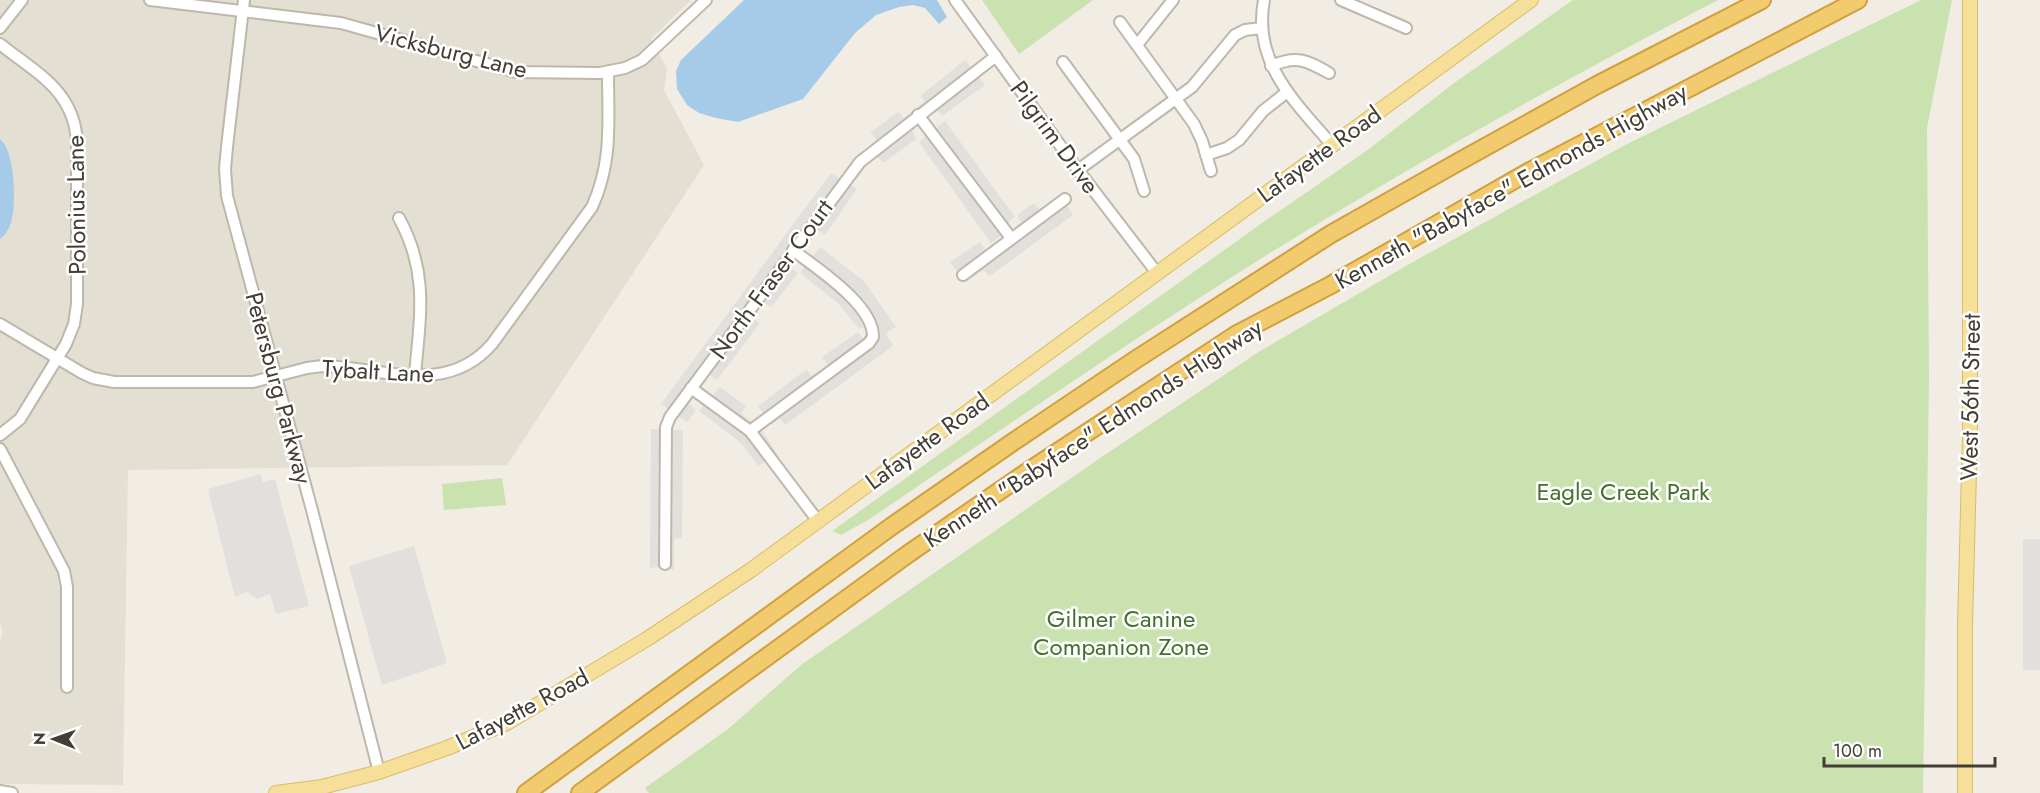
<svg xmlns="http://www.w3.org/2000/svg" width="2040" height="793" viewBox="0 0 2040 793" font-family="Jost,sans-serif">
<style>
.residential{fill:#e4dfd3}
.green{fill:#cae2b0}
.parking{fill:#e2e0dc}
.water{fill:#a5cbe9}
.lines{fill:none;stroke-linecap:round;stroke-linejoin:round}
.minor-casing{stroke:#beb8ab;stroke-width:14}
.major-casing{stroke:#d9bc6a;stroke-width:16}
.highway-casing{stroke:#d0a03f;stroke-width:20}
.minor{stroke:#fff;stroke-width:10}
.major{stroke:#f6df98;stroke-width:14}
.highway{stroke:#f2cb6e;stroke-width:16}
.labels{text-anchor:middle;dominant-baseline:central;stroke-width:5;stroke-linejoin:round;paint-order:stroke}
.street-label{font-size:24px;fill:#423e35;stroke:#fff}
.park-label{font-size:24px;fill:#446f2d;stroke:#fff}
</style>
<rect width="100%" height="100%" fill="#f1ede4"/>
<!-- residential -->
<path class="residential" d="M 0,0 L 691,0 L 651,39 L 667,68 L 664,90 L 704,165 L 507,465 L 128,470 L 123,785 L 0,784 L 0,643 L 2,632 L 0,621 Z"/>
<!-- green -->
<g class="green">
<path d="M 982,0 L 1093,0 L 1019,54 Z"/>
<path d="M 1573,0 L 1718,0 C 1585,69 1453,142 1324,220 C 1168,314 1019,418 868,520 L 841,535 L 832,531 L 1262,223 L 1369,149 L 1454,83 Z"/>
<path d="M 1921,0 L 1952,0 L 1927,128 L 1929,377 L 1923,793 L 649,793 L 645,788 L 728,729 L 801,665 L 1106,454 L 1260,351 L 1411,263 L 1625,145 Z"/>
<path d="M 502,478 L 506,505 L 444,510 L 442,484 Z"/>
</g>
<!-- parking -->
<g class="parking">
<path d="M 965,60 L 985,85 L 942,116 L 937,110 L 912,131 L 916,139 L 883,163 L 877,156 L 876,139 L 870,133 L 898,112 L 904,118 L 925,101 L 920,96 Z"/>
<path d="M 945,121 L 1015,217 L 1008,223 L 999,237 L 991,243 L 919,142 Z"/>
<path d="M 831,173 L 857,189 L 825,235 L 818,231 L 791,268 L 798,273 L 771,307 L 764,303 L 753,318 L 760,323 L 717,380 L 710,375 L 689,404 L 696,410 L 687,422 L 661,404 Z"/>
<path d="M 1060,195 L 1073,215 L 990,276 L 983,270 L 965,283 L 950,262 L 980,242 L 986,251 L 1022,223 L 1017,215 L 1034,203 L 1040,210 Z"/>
<path d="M 820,247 L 864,281 L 896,327 L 886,333 L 893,346 L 785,425 L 780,418 L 771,425 L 758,406 L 807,369 L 811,376 L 828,366 L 822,357 L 858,332 L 863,338 L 869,332 L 866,326 L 859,329 L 839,304 L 800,273 Z"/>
<path d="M 720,387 L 746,406 L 741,413 L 763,432 L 778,455 L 758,466 L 741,443 L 699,411 Z"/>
<path d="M 651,429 L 683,430 L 682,538 L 674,539 L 674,570 L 661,569 L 657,567 L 650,568 Z"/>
<path d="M 260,474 L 263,482 L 275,479 L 309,606 L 276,614 L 270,594 L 257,599 L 247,592 L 235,597 L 208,489 Z"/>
<rect x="2023" y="539" width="17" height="131"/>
<path d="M 414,546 L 447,663 L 382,685 L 349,566 Z"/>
</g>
<!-- water -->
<g class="water">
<path d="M 744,0 L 937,0 L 947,17 L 939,24 L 925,8 L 913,5 L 899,7 L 876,15 L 855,33 L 803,99 L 738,122 L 716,118 L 699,113 L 687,105 L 677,89 L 676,71 L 681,60 Z"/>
<path d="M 0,139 C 15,151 16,201 12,218 C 11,225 6,235 0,239 Z"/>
</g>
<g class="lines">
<!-- minor casing -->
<g class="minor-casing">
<g id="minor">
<path d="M 150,0 L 341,23 L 516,72 L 600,73 L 625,68 L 642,60 L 706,0"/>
<path d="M 244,0 L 227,147 L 225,169 L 227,196 L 312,510 L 379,772"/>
<path d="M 955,0 L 1078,170 L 1157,273"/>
<path d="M 1264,0 C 1252,62 1295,102 1332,145"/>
<path d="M 1341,0 L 1406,28"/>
<path d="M 1120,22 L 1194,124 L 1202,141 L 1211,171"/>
<path d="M 0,28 L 22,0"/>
<path d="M 0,44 C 36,73 74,90 77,142 L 77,304 L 74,324 L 66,344 L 20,419 L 0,435"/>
<path d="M 1137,45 L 1173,0"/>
<path d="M 1063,62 L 1134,159 L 1144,191"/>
<path d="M 1271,66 C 1297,55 1306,60 1329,73"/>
<path d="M 918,115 L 1011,238"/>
<path d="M 1206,155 L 1227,148 L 1239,140 L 1263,111 L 1287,92"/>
<path d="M 1078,170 L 1192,87 L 1235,35 L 1245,30 L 1262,28"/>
<path d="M 399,218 C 429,273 420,316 415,375"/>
<path d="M 963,275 L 1065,199"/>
<path d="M 0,324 L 82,373 L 93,378 L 114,382 L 253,382 L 307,368 L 322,366 C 382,367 446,397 492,344 L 592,207 C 613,161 608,121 608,73"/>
<path d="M 691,388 L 750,431 L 818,521"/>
<path d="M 750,431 L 869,343 L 873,337 C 874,305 816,268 793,250"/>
<path d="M 0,449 L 64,571 L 67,587 L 67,687"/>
<path d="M 665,564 L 666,427 L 670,417 L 860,162 L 996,56"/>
<path d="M 0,791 L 12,793"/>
</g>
</g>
<!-- major casing -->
<g class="major-casing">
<g id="major">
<path d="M 276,793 L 322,787 L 379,772 L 447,748 L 507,723 L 647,639 L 751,570 L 1531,0"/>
<path d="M 1965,793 L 1965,624 L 1970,434 L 1970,0"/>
</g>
</g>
<!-- highway casing -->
<g class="highway-casing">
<g id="highway">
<path d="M 526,793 L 892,526 L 1013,442 L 1135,360 L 1331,234 L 1460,161 L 1597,85 L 1762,0"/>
<path d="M 580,793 L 908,554 L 1030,470 L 1237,334 L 1329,286 L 1530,171 L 1858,0"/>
</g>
</g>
<!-- minor -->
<use href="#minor" class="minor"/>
<!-- major -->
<use href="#major" class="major"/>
<!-- highway -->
<use href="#highway" class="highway"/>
</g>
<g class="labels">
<!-- street labels -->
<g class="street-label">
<text transform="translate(451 51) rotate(14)">Vicksburg Lane</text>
<text transform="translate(1055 137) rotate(54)">Pilgrim Drive</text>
<text transform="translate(1319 154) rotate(-36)">Lafayette Road</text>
<text transform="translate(1511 186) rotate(-29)">Kenneth "Babyface" Edmonds Highway</text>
<text transform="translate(76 205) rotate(-91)">Polonius Lane</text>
<text transform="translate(771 279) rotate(-54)">North Fraser Court</text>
<text transform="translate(378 371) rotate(3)">Tybalt Lane</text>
<text transform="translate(279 388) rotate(75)">Petersburg Parkway</text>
<text transform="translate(1970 397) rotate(-89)">West 56th Street</text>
<text transform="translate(1093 433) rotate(-33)">Kenneth "Babyface" Edmonds Highway</text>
<text transform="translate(927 441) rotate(-36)">Lafayette Road</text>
<text transform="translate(522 709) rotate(-28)">Lafayette Road</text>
</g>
<!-- park labels -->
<g class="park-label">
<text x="1623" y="491">Eagle Creek Park</text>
<text x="1121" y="618">Gilmer Canine<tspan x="1121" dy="28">Companion Zone</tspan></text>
</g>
</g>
<!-- north arrow -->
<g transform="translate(54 739) rotate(271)" stroke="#ffffff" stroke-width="4.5" paint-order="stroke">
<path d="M0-4.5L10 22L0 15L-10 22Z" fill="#423e35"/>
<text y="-9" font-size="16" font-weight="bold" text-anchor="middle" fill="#423e35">N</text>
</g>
<!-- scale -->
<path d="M1824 757v9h171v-9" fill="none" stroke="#423e35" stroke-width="3"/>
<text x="1833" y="757" font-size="18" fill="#423e35" stroke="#ffffff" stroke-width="4.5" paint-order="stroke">100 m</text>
</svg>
